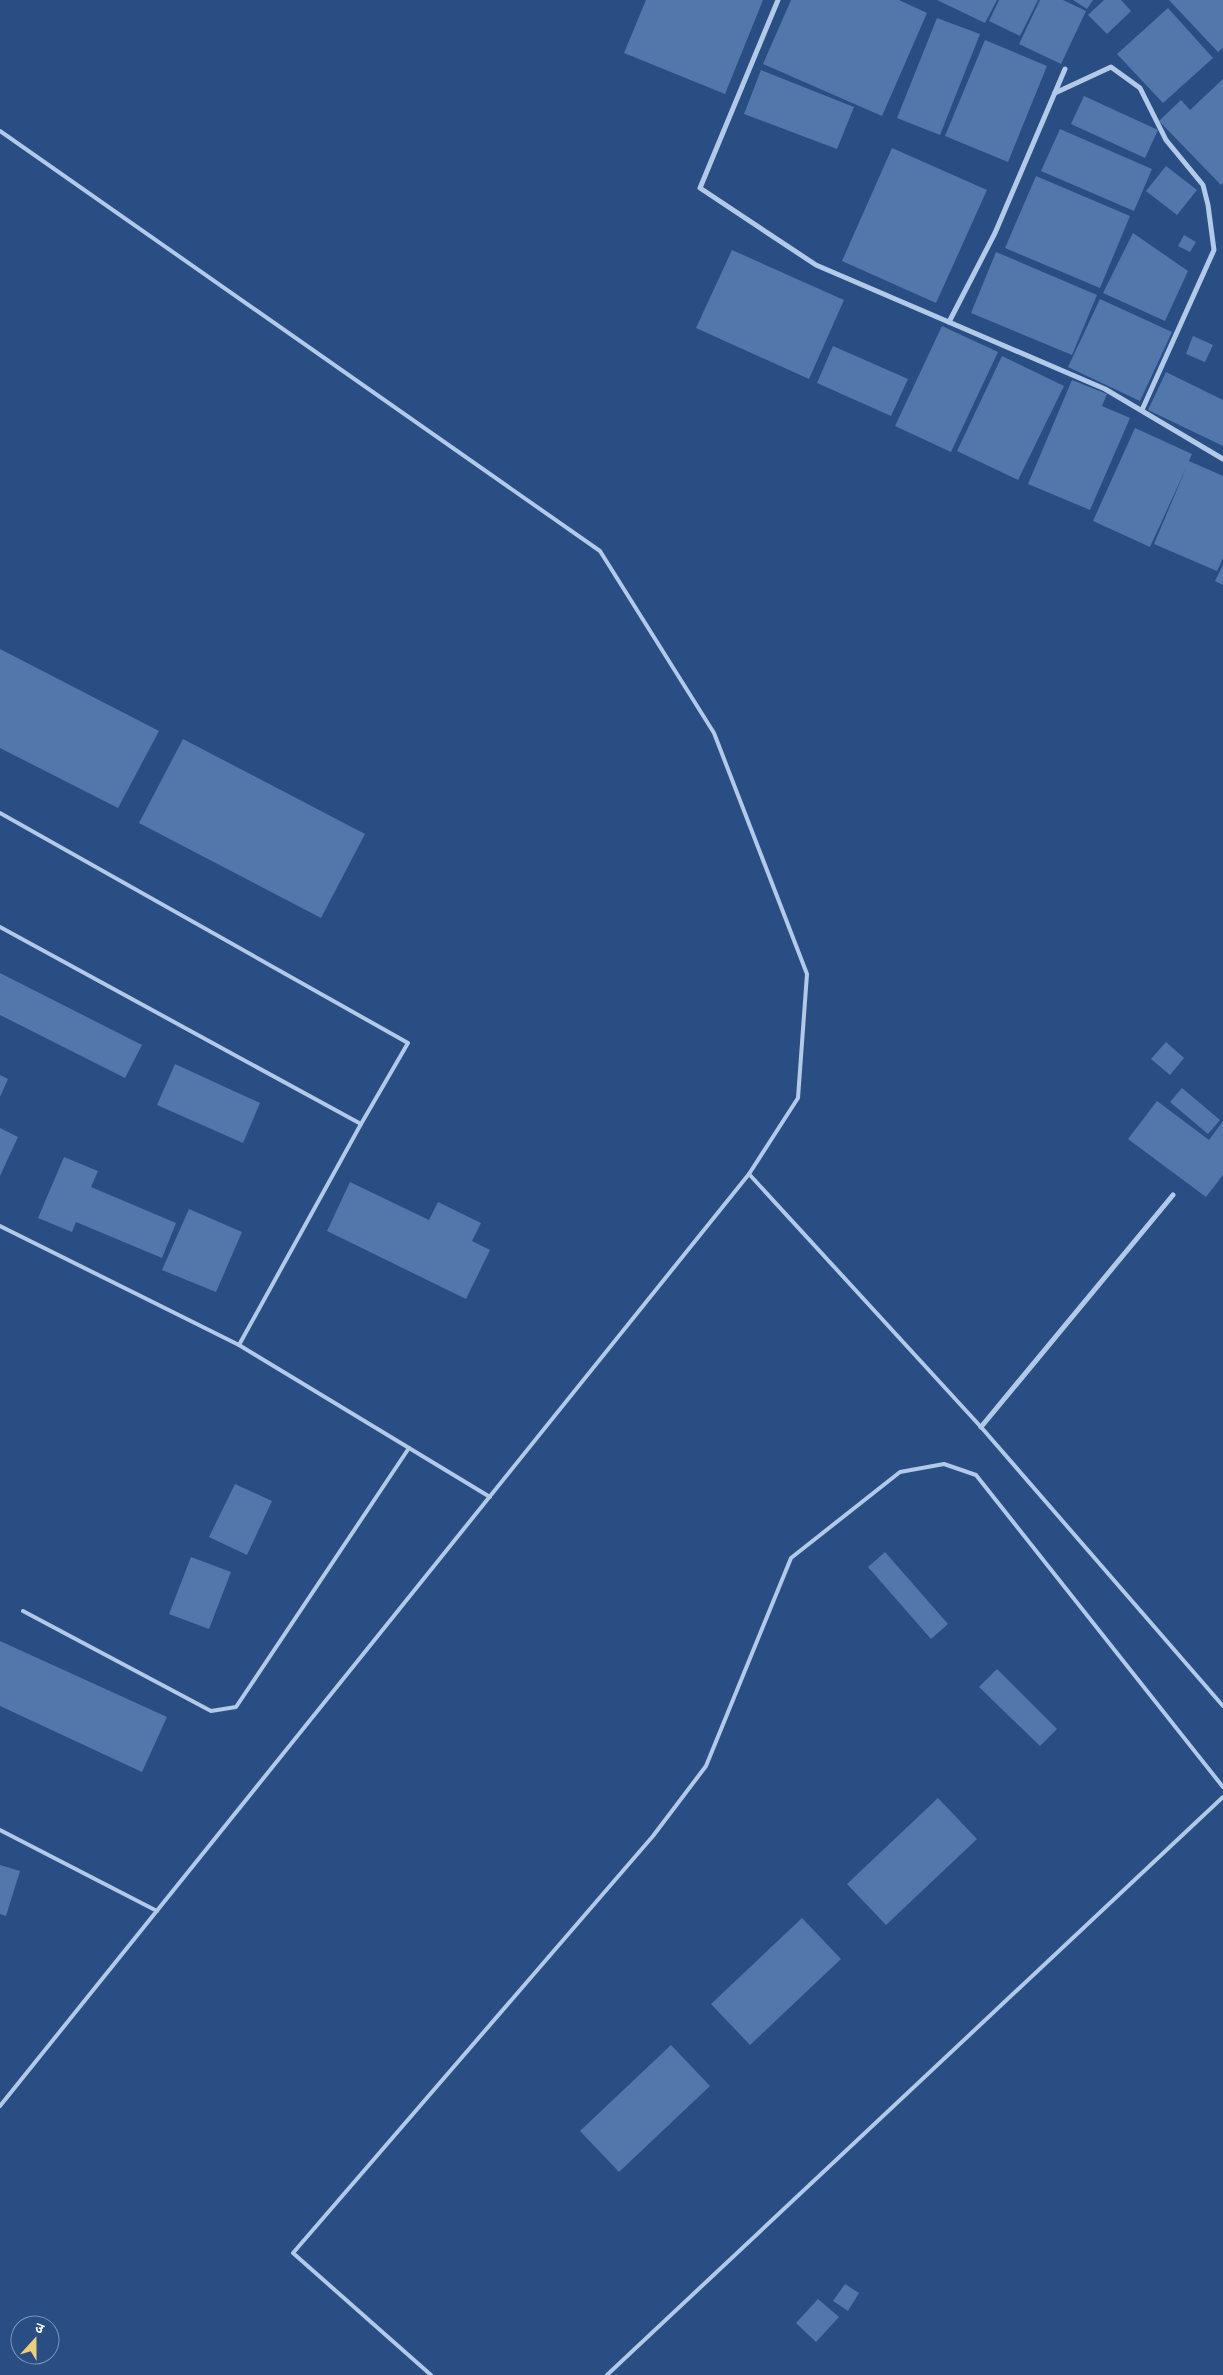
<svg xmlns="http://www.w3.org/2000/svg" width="1223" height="2375" viewBox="0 0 1223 2375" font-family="'Nunito Sans','Noto Sans Devanagari',sans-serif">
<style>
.building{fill:#5177ab}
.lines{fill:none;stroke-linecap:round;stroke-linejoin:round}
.service{stroke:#b2c9e7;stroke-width:4}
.minor{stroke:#b2c9e7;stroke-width:5}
</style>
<rect width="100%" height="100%" fill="#284e83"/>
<!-- building -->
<g class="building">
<path d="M 646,0 L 763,0 L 725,94 L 624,53 Z"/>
<path d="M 791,0 L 899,0 L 927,13 L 882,116 L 763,64 Z"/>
<path d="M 937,0 L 997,0 L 985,23 Z"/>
<path d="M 999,0 L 1038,0 L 1020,36 L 989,21 Z"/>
<path d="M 1040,0 L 1063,0 L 1086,11 L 1061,64 L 1019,44 Z"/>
<path d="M 1073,0 L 1093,0 L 1087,9 Z"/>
<path d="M 1104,0 L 1121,0 L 1131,11 L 1107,34 L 1088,15 Z"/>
<path d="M 1169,0 L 1223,0 L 1223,48 L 1218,52 Z"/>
<path d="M 1168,8 L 1213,58 L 1163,103 L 1117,54 Z"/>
<path d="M 937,18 L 980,34 L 940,135 L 897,118 Z"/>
<path d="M 985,40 L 1047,66 L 1008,162 L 945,136 Z"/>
<path d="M 761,70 L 854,107 L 837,149 L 744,114 Z"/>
<path d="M 1223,79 L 1223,183 L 1221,185 L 1159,121 L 1181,100 L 1190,110 Z"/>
<path d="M 1084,96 L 1158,130 L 1145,158 L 1071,124 Z"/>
<path d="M 1060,129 L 1152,169 L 1134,211 L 1041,171 Z"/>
<path d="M 892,148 L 987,190 L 936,303 L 842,261 Z"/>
<path d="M 1166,166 L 1197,190 L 1177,215 L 1146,191 Z"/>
<path d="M 1036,176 L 1130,216 L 1100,288 L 1005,248 Z"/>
<path d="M 1133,233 L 1188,271 L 1165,321 L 1103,293 Z"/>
<path d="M 1184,235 L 1196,242 L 1190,252 L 1178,246 Z"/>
<path d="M 732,250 L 844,300 L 809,379 L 696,328 Z"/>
<path d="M 996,252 L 1097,295 L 1072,355 L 971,313 Z"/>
<path d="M 1100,299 L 1172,332 L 1140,401 L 1068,367 Z"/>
<path d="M 942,326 L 998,352 L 951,452 L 895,426 Z"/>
<path d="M 1193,336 L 1213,345 L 1205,362 L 1186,354 Z"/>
<path d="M 833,346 L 908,379 L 891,416 L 817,383 Z"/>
<path d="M 1002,356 L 1064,386 L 1018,480 L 957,451 Z"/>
<path d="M 1166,372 L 1223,400 L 1223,446 L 1148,410 Z"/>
<path d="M 1072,380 L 1107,394 L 1102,406 L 1130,418 L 1090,510 L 1028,484 Z"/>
<path d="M 1135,428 L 1192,454 L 1189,461 L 1223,476 L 1223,558 L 1217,571 L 1154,544 L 1187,466 L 1150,547 L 1093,521 Z"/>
<path d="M 1223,565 L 1223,585 L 1215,581 Z"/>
<path d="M 0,649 L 159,731 L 118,808 L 0,748 Z"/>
<path d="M 183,739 L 365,834 L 321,918 L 139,823 Z"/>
<path d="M 0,973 L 142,1045 L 125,1078 L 0,1015 Z"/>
<path d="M 1166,1042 L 1184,1058 L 1170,1075 L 1151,1059 Z"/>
<path d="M 175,1064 L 260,1103 L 243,1143 L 157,1105 Z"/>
<path d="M 0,1075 L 8,1079 L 0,1097 Z"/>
<path d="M 1182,1088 L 1220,1120 L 1208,1134 L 1170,1102 Z"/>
<path d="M 1157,1101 L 1209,1140 L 1223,1121 L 1223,1175 L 1206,1197 L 1128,1139 Z"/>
<path d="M 0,1128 L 18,1137 L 0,1176 Z"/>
<path d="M 64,1157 L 98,1171 L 91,1187 L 176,1223 L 162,1258 L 76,1222 L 72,1232 L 38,1218 Z"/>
<path d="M 350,1182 L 429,1220 L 438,1202 L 481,1223 L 472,1241 L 490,1250 L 466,1299 L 327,1231 Z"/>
<path d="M 189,1209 L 242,1232 L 216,1292 L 162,1270 Z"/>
<path d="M 235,1484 L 272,1501 L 247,1555 L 209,1537 Z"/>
<path d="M 885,1552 L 948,1624 L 931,1639 L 868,1567 Z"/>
<path d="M 191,1557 L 231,1572 L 209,1629 L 169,1614 Z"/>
<path d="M 0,1641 L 167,1717 L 142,1772 L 0,1706 Z"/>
<path d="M 997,1669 L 1057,1729 L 1040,1746 L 979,1687 Z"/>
<path d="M 938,1798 L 977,1839 L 886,1925 L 847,1884 Z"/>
<path d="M 0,1865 L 20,1871 L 6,1916 L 0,1914 Z"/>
<path d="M 802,1918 L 841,1959 L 750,2045 L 711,2004 Z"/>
<path d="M 671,2045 L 710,2086 L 619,2172 L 580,2131 Z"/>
<path d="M 845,2284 L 859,2293 L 848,2311 L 833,2301 Z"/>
<path d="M 818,2299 L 839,2317 L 816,2342 L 796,2323 Z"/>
</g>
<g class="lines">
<!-- service -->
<g class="service">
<path d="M 0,131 L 600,551 L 714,733 L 807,974 L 798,1098 L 749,1174 L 0,2106"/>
<path d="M 0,813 L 408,1043 L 361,1124"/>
<path d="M 0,927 L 361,1124 L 239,1345"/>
<path d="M 749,1174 L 981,1427 L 1223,1706"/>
<path d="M 0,1226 L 239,1345 L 490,1497"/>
<path d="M 23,1611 L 211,1711 L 236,1707 L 409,1448"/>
<path d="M 0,1830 L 157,1911"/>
<path d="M 431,2375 L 293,2253 L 653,1836 L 706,1766 L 791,1558 L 900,1472 L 944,1464 L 976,1475 L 1223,1787"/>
<path d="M 607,2375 L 1223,1797"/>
</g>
<!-- minor -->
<g class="minor">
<path d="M 778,0 L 700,188 L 816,265 L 1105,389 L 1223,459"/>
<path d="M 1055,93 L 1111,67 L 1140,88 L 1166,140 L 1203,185 L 1208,205 L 1214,250 L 1142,410"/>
<path d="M 949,322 L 995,233 L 1065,69"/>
<path d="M 981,1427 L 1173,1195"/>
</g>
</g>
<!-- north arrow -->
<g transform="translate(35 2340) rotate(21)"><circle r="24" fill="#284e83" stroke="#7e95b5"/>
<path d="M0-4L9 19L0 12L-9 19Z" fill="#eece78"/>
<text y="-8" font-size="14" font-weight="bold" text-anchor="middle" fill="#ffffff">उ</text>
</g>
</svg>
